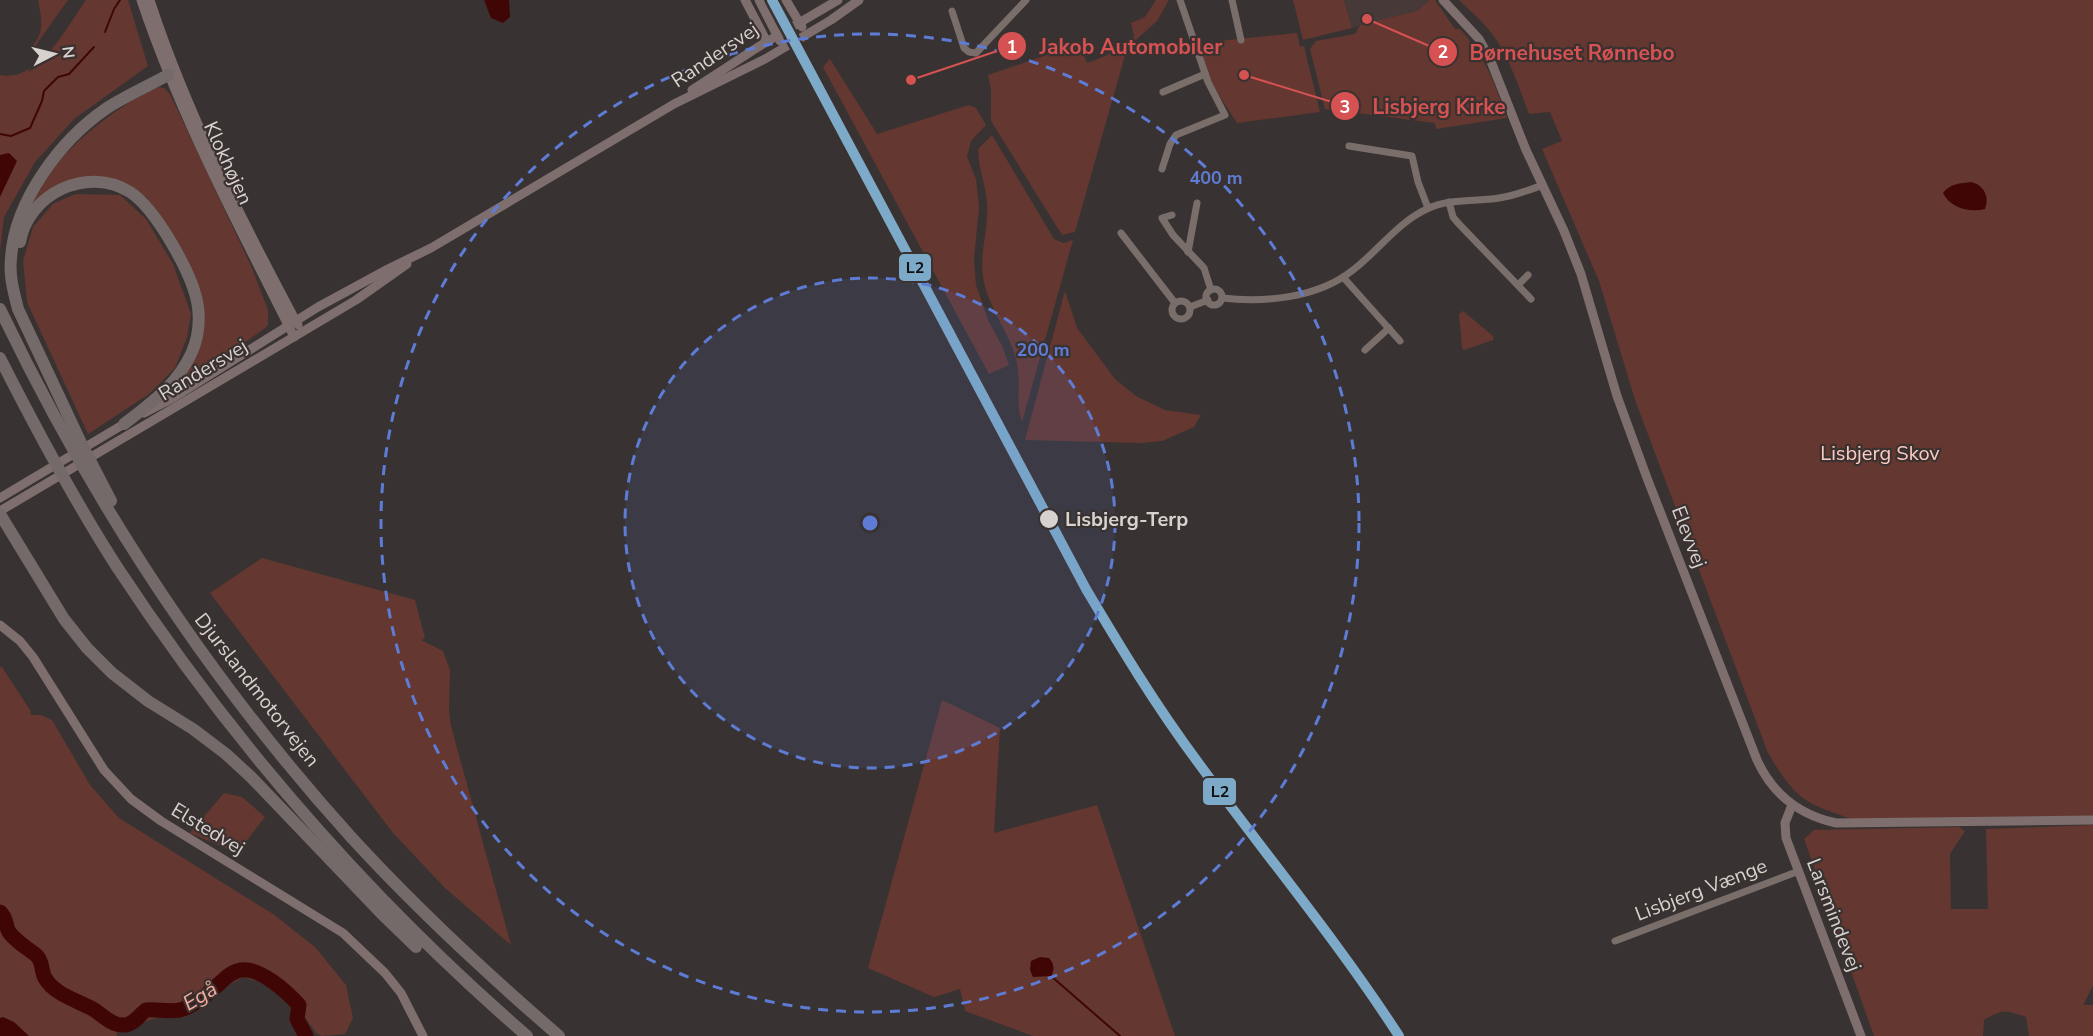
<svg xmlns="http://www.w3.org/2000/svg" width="2093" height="1036" viewBox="0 0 2093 1036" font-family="'Nunito Sans',sans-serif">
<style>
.built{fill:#473938}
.green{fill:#643730}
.water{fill:#400605}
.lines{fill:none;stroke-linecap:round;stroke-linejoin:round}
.stream{stroke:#400605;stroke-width:2}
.river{stroke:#400605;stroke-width:15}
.street{stroke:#7a6e6b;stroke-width:7}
.secondary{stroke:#7e6f6e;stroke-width:9}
.highway{stroke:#746a69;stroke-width:12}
.rail-1-casing{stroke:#3a3230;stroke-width:15}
.rail-1{stroke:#7daac9;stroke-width:10}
.ring{fill:none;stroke:#5e7cd5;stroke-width:3;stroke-dasharray:10 8}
.stop-dot{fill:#d7d1d0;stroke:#3a3230;stroke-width:2}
.labels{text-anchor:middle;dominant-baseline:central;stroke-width:4.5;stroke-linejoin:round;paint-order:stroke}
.street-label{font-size:20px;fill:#d7d1d0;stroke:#3a3230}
.park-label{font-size:20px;fill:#fccac1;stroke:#3a3230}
.stop-label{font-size:20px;font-weight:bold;fill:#d7d1d0;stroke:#3a3230;text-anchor:start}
.water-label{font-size:21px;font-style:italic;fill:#f4ab9f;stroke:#3a3230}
.centre{fill:#5e7cd5;stroke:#3a3230;stroke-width:3}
.ring-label{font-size:18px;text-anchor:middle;font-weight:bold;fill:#5e7cd5;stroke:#3a3230;stroke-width:4.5;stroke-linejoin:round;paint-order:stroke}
.leader{fill:none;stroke:#d65252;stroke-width:2}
.callout-dot{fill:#d65252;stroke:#3a3230;stroke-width:2}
.mark-label{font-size:18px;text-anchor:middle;font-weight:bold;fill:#fff}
.callout-label{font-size:21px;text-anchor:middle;font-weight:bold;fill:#d65252;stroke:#3a3230;stroke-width:4.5;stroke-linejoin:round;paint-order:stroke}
.line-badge{stroke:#3a3230;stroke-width:2}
.pale-badge-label{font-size:16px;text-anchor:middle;font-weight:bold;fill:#111}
</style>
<rect width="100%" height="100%" fill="#383332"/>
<!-- built -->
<path class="built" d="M 1344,0 L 1430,0 L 1417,11 L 1352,28 Z"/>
<!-- green -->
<g class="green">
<path d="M 38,0 L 68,0 L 33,49 L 31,47 C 46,34 41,16 38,0 Z"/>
<path d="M 86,0 L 128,0 L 148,66 L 74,119 L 35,162 L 4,217 L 0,252 L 0,75 C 38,83 68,26 86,0 Z"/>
<path d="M 1156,0 L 1169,0 L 1157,21 L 1127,48 L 1075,232 L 1062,235 L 991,121 L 991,89 L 988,75 L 1079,44 L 1087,63 C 1107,56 1120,50 1134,36 L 1131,23 L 1145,17 Z"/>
<path d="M 1293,0 L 1344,0 L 1352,28 L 1303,40 Z"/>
<path d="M 1430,0 L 1435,0 L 1455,29 L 1460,29 C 1486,57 1494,83 1507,118 L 1436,129 L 1435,123 L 1325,109 L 1310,49 L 1316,41 L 1355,34 L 1360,25 L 1417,11 Z"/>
<path d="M 1459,0 L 2093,0 L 2093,816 L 1851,819 C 1835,813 1817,808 1803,798 C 1788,787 1778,769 1768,753 L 1635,400 L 1599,281 L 1542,149 L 1562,141 L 1550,112 L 1529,114 C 1518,86 1509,54 1489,30 C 1480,19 1469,10 1459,0 Z"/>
<path d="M 1297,33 L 1300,47 L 1304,46 L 1320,112 L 1237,123 L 1211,83 L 1198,47 L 1219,47 L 1219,41 Z"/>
<path d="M 830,59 L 877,134 L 969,105 L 976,108 L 986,125 L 971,141 L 967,157 L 976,179 L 979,207 L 974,259 L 976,285 L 988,320 L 1002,346 L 1009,365 L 989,374 L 823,67 Z"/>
<path d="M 158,87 L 164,88 L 170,94 L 252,268 L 268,310 L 268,325 L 265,328 L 171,396 L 169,394 L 197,356 L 204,314 L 156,210 L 146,197 L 103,178 L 30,207 C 37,195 44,182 52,171 C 72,141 125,101 158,87 Z"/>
<path d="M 992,135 L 1054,239 L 1063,243 L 1073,240 L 1022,422 C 1015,403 1021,383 1017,363 C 1011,335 992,313 985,286 C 977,258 989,232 987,204 C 986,185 978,168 978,149 Z"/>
<path d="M 75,194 L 120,195 L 146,219 L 173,264 L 191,314 L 187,337 L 175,368 L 149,394 L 88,434 L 27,302 L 23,261 L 33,227 L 53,204 Z"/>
<path d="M 1065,291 L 1077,328 L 1115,379 L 1136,396 L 1165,410 L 1201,415 L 1194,427 L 1162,441 L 1141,443 L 1025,440 Z"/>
<path d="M 1463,311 L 1493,336 L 1493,340 L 1464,350 L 1462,348 L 1459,314 Z"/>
<path d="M 262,558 L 415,600 L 425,638 L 421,640 L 443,651 L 450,670 L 449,711 L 451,726 L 511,945 L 445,888 L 393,833 L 210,593 Z"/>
<path d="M 0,667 L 2,667 L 30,710 L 31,715 L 41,715 L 52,720 L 90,785 L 119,818 L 273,914 L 315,947 L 346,985 L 353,1018 L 345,1034 L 322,1036 L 317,1034 L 306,1019 L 268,985 L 244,977 L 220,989 L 197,1006 L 116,1030 L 117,1036 L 0,1036 Z"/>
<path d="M 942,700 L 1000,728 L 994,833 L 1097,805 L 1175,1036 L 1033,1036 L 965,1011 L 960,989 L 934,997 L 868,968 Z"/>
<path d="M 224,793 L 242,797 L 265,817 L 237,853 L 190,833 Z"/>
<path d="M 2093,825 L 2093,986 L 2083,1005 L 2093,1005 L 2093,1036 L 2029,1036 L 2026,1017 C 2006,1010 2002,1009 1984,1020 L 1983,1036 L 1874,1036 L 1804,839 L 1814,830 L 1959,827 L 1965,831 L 1950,854 L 1951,909 L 1988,909 L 1986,829 Z"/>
</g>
<!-- water -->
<g class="water">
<path d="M 484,0 L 509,0 L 510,17 L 503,23 L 491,18 Z"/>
<path d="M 9,153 L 17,161 L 0,197 L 0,155 Z"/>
<path d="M 1971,182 C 1984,185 1990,197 1985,209 C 1970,213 1950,208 1943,193 C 1949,184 1961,183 1971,182 Z"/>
<path d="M 1040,957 L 1049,958 C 1054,964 1055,969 1051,976 L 1033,977 L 1030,970 L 1031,961 Z"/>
<path d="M 3,1017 L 14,1022 L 29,1036 L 0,1036 L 0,1018 Z"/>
</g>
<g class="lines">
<!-- stream -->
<g class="stream">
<path d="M 105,32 L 114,9 L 120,0"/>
<path d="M 0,134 L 11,136 L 30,128 L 42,101 L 44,91 L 58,77 L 69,74 L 94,47"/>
<path d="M 1051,976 L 1120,1036"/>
</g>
<!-- river -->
<path class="river" d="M 0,912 C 7,918 5,925 9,932 C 17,943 28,948 37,956 C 43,962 41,971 45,978 C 54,994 76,1000 91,1008 C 101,1013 111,1026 124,1025 C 134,1025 139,1015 146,1010 C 158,1009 173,1013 183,1009 C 198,1003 210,992 221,982 C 226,977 234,971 241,970 C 260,967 287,992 299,1005 L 297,1019 L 306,1036"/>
<!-- street -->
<g class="street">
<path d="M 1232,0 L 1241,40"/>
<path d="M 952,11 L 964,48 L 969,52 L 976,53 L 1026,0"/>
<path d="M 1163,92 L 1205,74"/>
<path d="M 1349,146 L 1412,156 L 1418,182 L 1428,208"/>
<path d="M 1162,169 L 1170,144 L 1176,135 L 1225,115 L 1208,82 L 1180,0"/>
<path d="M 1449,202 L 1453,217 L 1458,223 L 1531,299"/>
<path d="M 1172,215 L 1162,218 L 1173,235 L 1204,268 L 1211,290"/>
<path d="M 1121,233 L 1175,303"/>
<path d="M 1188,252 L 1197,203"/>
<path d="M 1343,277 L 1400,341"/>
<path d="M 1518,285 L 1528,275"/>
<circle cx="1214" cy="297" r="8"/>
<path d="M 1222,298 C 1265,303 1318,298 1353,270 C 1378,251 1398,222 1427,209 C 1449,198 1475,202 1499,198 C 1514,196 1529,190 1543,185"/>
<circle cx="1181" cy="310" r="9"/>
<path d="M 1190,307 L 1208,300"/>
<path d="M 1365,350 L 1389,328"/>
<path d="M 1615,941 L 1799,871"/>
</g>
<!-- secondary -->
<g class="secondary">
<path d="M 141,0 C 181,119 238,225 294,337"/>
<path d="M 150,0 C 187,113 242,220 298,325"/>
<path d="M 745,0 L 767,42"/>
<path d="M 759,0 L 780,41"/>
<path d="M 786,0 L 802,27"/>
<path d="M 1443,0 L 1479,39 L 1490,59 L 1526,150 L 1564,231 L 1581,274 L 1617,396 L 1647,478 L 1757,760 C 1773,795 1799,815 1836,823 L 2093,820"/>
<path d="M 692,90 L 758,47 L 838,0"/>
<path d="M 144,413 L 173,398 L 318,307 L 388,269 L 431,248 L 674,104 L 765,59 L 831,20 L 859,0"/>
<path d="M 0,498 L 129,421"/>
<path d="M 0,511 L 356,300 L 407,264"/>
<path d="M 0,625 L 20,641 L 33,657 L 104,770 L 131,799 L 161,821 L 343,933 L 385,973 L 401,993 L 423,1036"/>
<path d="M 1792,805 L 1785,823 L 1786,838 L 1861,1036"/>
</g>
<!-- highway -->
<g class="highway">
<path d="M 20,242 C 28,194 87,165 130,192 C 156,209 194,276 198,307 C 200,323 198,338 192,352 C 178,384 151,403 124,424"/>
<path d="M 0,309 C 92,501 208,679 351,837 C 416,908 486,973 559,1036"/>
<path d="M 0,358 C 36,429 74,500 117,567 C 232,742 369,899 527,1036"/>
<path d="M 111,501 L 82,445 L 18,309 C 14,293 9,276 11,259 C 14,202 60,140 107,108 C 127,95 148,86 168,75"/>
<path d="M 0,514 L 64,619 L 87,648 L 112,673 L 148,701 L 193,729 L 226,754 L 251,777 L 385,917 L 416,947"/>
</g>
<!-- rail-1 casing -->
<g class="rail-1-casing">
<path id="rail-1" d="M 772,0 L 1086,589 C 1121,648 1156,706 1197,761 C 1264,853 1337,940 1399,1036"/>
</g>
<!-- rail-1 -->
<use href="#rail-1" class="rail-1"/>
</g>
<!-- distance rings -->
<circle cx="870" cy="523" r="245" fill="#5e7cd5" fill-opacity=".12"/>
<g class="ring">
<circle cx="870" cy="523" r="245"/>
<circle cx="870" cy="523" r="489"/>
</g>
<!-- markers -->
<circle class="stop-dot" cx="1049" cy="519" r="10"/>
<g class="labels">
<!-- street labels -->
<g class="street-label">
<text transform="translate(715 55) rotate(-34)">Randersvej</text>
<text transform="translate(228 163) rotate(65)">Klokhøjen</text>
<text transform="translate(203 370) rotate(-31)">Randersvej</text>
<text transform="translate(1689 537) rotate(69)">Elevvej</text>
<text transform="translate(257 690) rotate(52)">Djurslandmotorvejen</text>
<text transform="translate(208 829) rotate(31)">Elstedvej</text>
<text transform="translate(1701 890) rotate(-21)">Lisbjerg Vænge</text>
<text transform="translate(1834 915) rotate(69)">Larsmindevej</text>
</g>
<!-- park labels -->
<g class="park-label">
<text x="1880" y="453">Lisbjerg Skov</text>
</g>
<!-- stop labels -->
<g class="stop-label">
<text x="1065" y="519">Lisbjerg-Terp</text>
</g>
<!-- water labels -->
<g class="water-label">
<text transform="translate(200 996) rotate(-31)">Egå</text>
</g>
</g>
<circle cx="870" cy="523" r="9" class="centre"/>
<g class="ring-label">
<text x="1216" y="184">400 m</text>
<text x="1043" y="356">200 m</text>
</g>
<!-- callouts -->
<path class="leader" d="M911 80L1012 46M1367 19L1443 52M1244 75L1345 106"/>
<g class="callout-dot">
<circle cx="911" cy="80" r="6"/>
<circle cx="1367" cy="19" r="6"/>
<circle cx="1244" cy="75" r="6"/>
<circle cx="1012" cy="46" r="15"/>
<circle cx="1443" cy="52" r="15"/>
<circle cx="1345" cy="106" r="15"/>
</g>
<g class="mark-label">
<text x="1012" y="53">1</text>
<text x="1443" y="58">2</text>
<text x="1345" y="113">3</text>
</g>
<g class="callout-label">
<text x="1131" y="54">Jakob Automobiler</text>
<text x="1572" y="60">Børnehuset Rønnebo</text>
<text x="1439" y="114">Lisbjerg Kirke</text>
</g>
<g class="line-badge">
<rect x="898" y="253" width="34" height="29" rx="6" fill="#7daac9"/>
<rect x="1202" y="777" width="35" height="29" rx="6" fill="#7daac9"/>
</g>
<g class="pale-badge-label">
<text x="915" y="273">L2</text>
<text x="1220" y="797">L2</text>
</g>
<!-- north arrow -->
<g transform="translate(54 54) rotate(83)" stroke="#3a3230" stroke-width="4.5" paint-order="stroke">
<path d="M0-4.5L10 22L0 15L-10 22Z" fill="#d7d1d0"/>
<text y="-9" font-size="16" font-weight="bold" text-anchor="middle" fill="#d7d1d0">N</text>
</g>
</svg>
